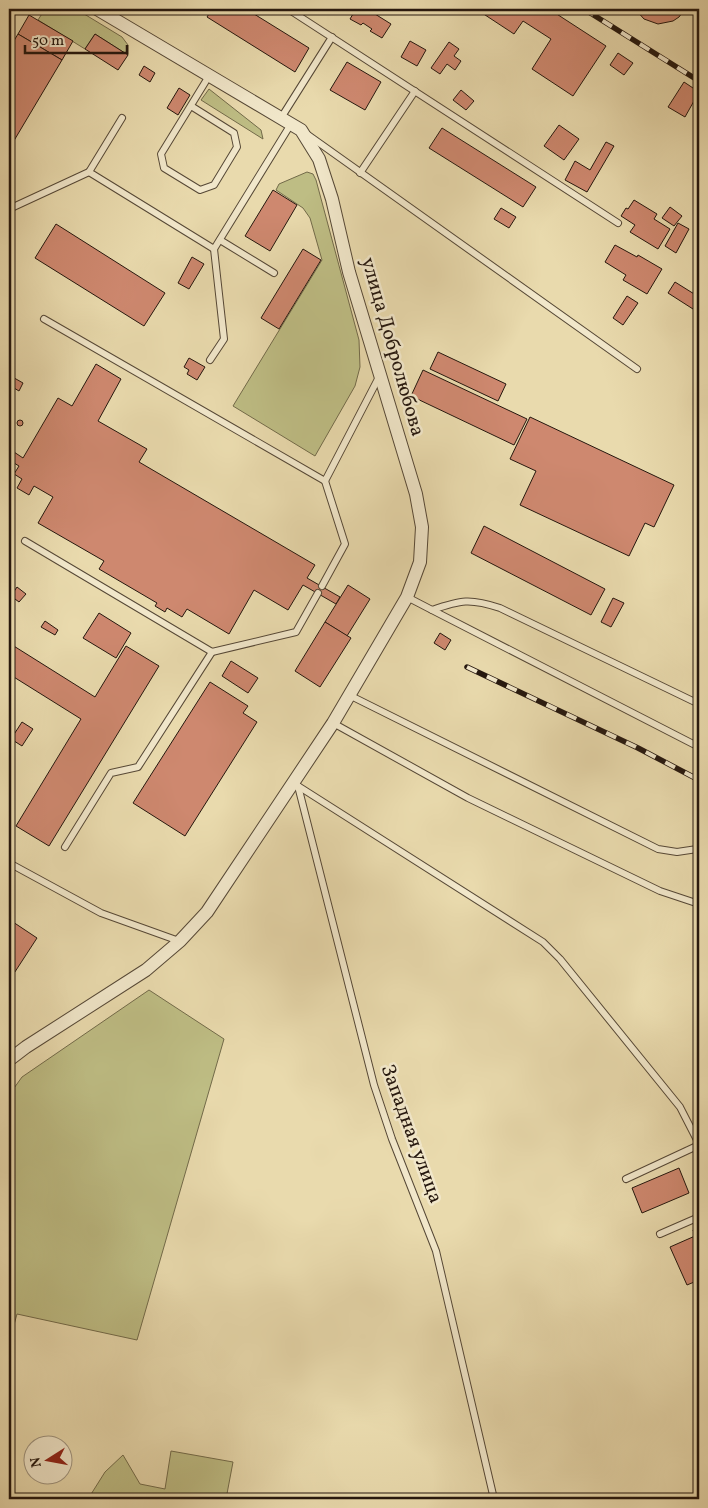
<svg xmlns="http://www.w3.org/2000/svg" width="708" height="1508" viewBox="0 0 708 1508" font-family="Vollkorn,serif">
<style>
.green{fill:#bebd84;stroke:#726a49}
.building{fill:#ce886f;stroke:#25170e}
.lines{fill:none;stroke-linecap:round;stroke-linejoin:round}
.lane-casing{stroke:#564836;stroke-width:8}
.street-casing{stroke:#564836;stroke-width:14}
.lane{stroke:#f1e7ca;stroke-width:6}
.street{stroke:#f1e7ca;stroke-width:12}
.rail-casing{stroke:#25170e;stroke-width:5.5}
.rail{stroke:#f1e7ca;stroke-width:4;stroke-dasharray:11;stroke-linecap:butt}
.labels{text-anchor:middle;dominant-baseline:central;stroke-width:5;stroke-linejoin:round;paint-order:stroke}
.street-label{font-size:20px;fill:#25170e;stroke:#f1e7ca}
</style>
<rect width="100%" height="100%" fill="#e9daad"/>
<filter id="stains"><feTurbulence type="fractalNoise" baseFrequency=".004" numOctaves="4"/><feColorMatrix values="0 0 0 0 .2 0 0 0 0 .09 0 0 0 0 .02 0 0 0 .5 -.17"/></filter>
<radialGradient id="worn" r=".72"><stop offset=".6" stop-color="#630" stop-opacity="0"/><stop offset="1" stop-color="#630" stop-opacity=".3"/></radialGradient>
<!-- green -->
<g class="green">
<path d="M 45,9 L 76,9 L 122,37 L 128,45 L 128,55 L 95,34 L 85,49 L 38,20 Z"/>
<path d="M 209,89 L 261,130 L 263,139 L 201,100 Z"/>
<path d="M 307,172 L 313,174 L 316,180 L 359,340 L 360,367 L 355,386 L 315,456 L 233,406 L 322,260 L 310,218 L 303,208 L 276,190 L 279,184 Z"/>
<path d="M 149,990 L 224,1039 L 137,1340 L 17,1314 L 9,1343 L 9,1095 L 22,1077 Z"/>
<path d="M 171,1451 L 233,1462 L 226,1499 L 88,1499 L 105,1472 L 123,1455 L 140,1484 L 165,1489 Z"/>
</g>
<!-- building -->
<g class="building">
<path d="M 212,9 L 246,9 L 309,48 L 295,72 L 207,17 Z"/>
<path d="M 356,9 L 367,9 L 391,24 L 382,38 L 370,31 L 372,29 L 363,23 L 361,25 L 350,19 Z"/>
<path d="M 476,9 L 549,9 L 606,46 L 573,96 L 532,69 L 551,39 L 523,21 L 514,34 Z"/>
<path d="M 635,9 L 685,9 L 679,17 L 673,21 L 658,24 L 644,19 Z"/>
<path d="M 29,15 L 73,41 L 62,60 L 18,34 Z"/>
<path d="M 18,34 L 62,60 L 9,149 L 9,49 Z"/>
<path d="M 95,34 L 128,55 L 118,70 L 85,49 Z"/>
<path d="M 410,41 L 426,50 L 417,66 L 401,57 Z"/>
<path d="M 449,42 L 459,49 L 454,56 L 461,61 L 455,70 L 447,64 L 440,74 L 431,68 Z"/>
<path d="M 618,53 L 633,63 L 624,75 L 610,65 Z"/>
<path d="M 347,62 L 381,82 L 365,110 L 330,90 Z"/>
<path d="M 144,66 L 155,73 L 150,82 L 139,75 Z"/>
<path d="M 684,82 L 699,92 L 685,117 L 668,107 Z"/>
<path d="M 179,88 L 190,95 L 178,115 L 167,108 Z"/>
<path d="M 461,90 L 474,101 L 466,110 L 453,100 Z"/>
<path d="M 559,125 L 579,139 L 564,160 L 544,146 Z"/>
<path d="M 442,128 L 536,187 L 523,207 L 429,148 Z"/>
<path d="M 606,142 L 614,146 L 587,192 L 565,180 L 575,161 L 590,170 Z"/>
<path d="M 273,190 L 297,205 L 270,251 L 245,236 Z"/>
<path d="M 634,200 L 657,214 L 654,219 L 670,229 L 658,249 L 630,232 L 635,225 L 621,216 L 626,208 L 628,209 Z"/>
<path d="M 670,207 L 682,216 L 674,226 L 662,218 Z"/>
<path d="M 501,208 L 516,217 L 509,228 L 494,219 Z"/>
<path d="M 678,223 L 689,229 L 676,253 L 665,246 Z"/>
<path d="M 56,224 L 165,293 L 144,326 L 35,258 Z"/>
<path d="M 615,245 L 637,257 L 638,255 L 662,269 L 647,294 L 623,280 L 626,275 L 605,262 Z"/>
<path d="M 303,249 L 321,260 L 279,329 L 261,318 Z"/>
<path d="M 192,257 L 204,264 L 189,289 L 178,283 Z"/>
<path d="M 675,282 L 699,297 L 693,309 L 668,293 Z"/>
<path d="M 627,296 L 638,303 L 623,325 L 613,318 Z"/>
<path d="M 438,352 L 506,384 L 498,401 L 430,369 Z"/>
<path d="M 189,358 L 205,367 L 197,380 L 187,374 L 189,370 L 184,367 Z"/>
<path d="M 96,364 L 121,379 L 98,421 L 147,449 L 139,462 L 315,565 L 307,578 L 340,597 L 336,604 L 303,585 L 288,610 L 254,590 L 229,634 L 187,609 L 182,617 L 167,608 L 165,612 L 155,606 L 157,603 L 99,569 L 104,561 L 38,523 L 53,497 L 34,486 L 29,495 L 17,488 L 22,479 L 14,474 L 19,466 L 9,460 L 14,452 L 23,458 L 58,398 L 72,406 Z"/>
<path d="M 423,370 L 527,419 L 514,445 L 411,396 Z"/>
<path d="M 9,375 L 23,383 L 19,391 L 14,388 L 9,398 Z"/>
<path d="M 530,417 L 674,485 L 654,527 L 645,523 L 629,556 L 520,505 L 536,471 L 510,459 Z"/>
<circle cx="20" cy="423" r="3"/>
<path d="M 484,526 L 605,589 L 591,615 L 471,553 Z"/>
<path d="M 348,585 L 370,599 L 347,636 L 325,622 Z"/>
<path d="M 17,587 L 26,594 L 19,602 L 11,596 Z"/>
<path d="M 613,598 L 624,603 L 611,627 L 601,622 Z"/>
<path d="M 99,613 L 131,633 L 116,658 L 83,638 Z"/>
<path d="M 45,621 L 58,630 L 55,635 L 41,627 Z"/>
<path d="M 325,622 L 351,638 L 320,687 L 295,671 Z"/>
<path d="M 440,633 L 451,640 L 445,650 L 434,643 Z"/>
<path d="M 9,643 L 95,697 L 126,646 L 159,666 L 49,846 L 16,826 L 81,719 L 9,674 Z"/>
<path d="M 231,661 L 258,678 L 248,693 L 222,676 Z"/>
<path d="M 210,682 L 248,706 L 243,713 L 257,722 L 185,836 L 133,803 Z"/>
<path d="M 22,722 L 33,729 L 22,746 L 11,739 Z"/>
<path d="M 13,922 L 37,938 L 9,981 L 9,928 Z"/>
<path d="M 679,1168 L 689,1193 L 642,1213 L 632,1188 Z"/>
<path d="M 699,1227 L 699,1280 L 687,1285 L 670,1247 L 695,1236 L 693,1230 Z"/>
</g>
<g class="lines">
<!-- lane casing -->
<g class="lane-casing">
<g id="lane">
<path d="M 288,9 L 618,223"/>
<path d="M 191,106 L 234,133 L 237,147 L 214,185 L 200,190 L 164,168 L 161,154 L 209,76"/>
<path d="M 122,118 L 89,172 L 214,249 L 291,124"/>
<path d="M 281,118 L 332,37"/>
<path d="M 308,135 L 637,369"/>
<path d="M 360,173 L 415,91"/>
<path d="M 9,209 L 89,172"/>
<path d="M 220,240 L 274,273"/>
<path d="M 44,319 L 325,481 L 379,377"/>
<path d="M 210,360 L 224,339 L 214,249"/>
<path d="M 25,541 L 212,652 L 296,632 L 318,593"/>
<path d="M 322,586 L 345,544 L 325,481"/>
<path d="M 407,597 L 432,610 C 461,600 470,598 500,608 L 699,704"/>
<path d="M 432,610 L 699,747"/>
<path d="M 349,695 L 658,849 L 677,852 L 697,849 L 699,847"/>
<path d="M 333,723 L 468,798 L 660,891 L 699,904"/>
<path d="M 293,782 L 298,786 L 374,1085 L 392,1139 L 436,1251 L 494,1499"/>
<path d="M 298,786 L 543,942 L 560,959 L 680,1107 L 699,1144"/>
<path d="M 65,847 L 111,773 L 138,767 L 212,652"/>
<path d="M 9,863 L 101,913 L 179,941"/>
<path d="M 626,1179 L 699,1145"/>
<path d="M 660,1234 L 699,1217"/>
</g>
</g>
<!-- street casing -->
<g class="street-casing">
<path id="street" d="M 9,1060 L 26,1047 L 146,970 L 180,941 L 207,912 L 333,723 L 407,597 L 420,562 L 422,527 L 416,494 L 349,272 L 332,199 L 319,159 L 301,130 L 97,9"/>
</g>
<!-- lane -->
<use href="#lane" class="lane"/>
<!-- street -->
<use href="#street" class="street"/>
<!-- rail casing -->
<g class="rail-casing">
<g id="rail">
<path d="M 584,9 L 699,81"/>
<path d="M 467,667 L 638,748 L 699,780"/>
</g>
</g>
<!-- rail -->
<use href="#rail" class="rail"/>
</g>
<g class="labels">
<!-- street labels -->
<g class="street-label">
<text transform="translate(392 347) rotate(74)">улица Добролюбова</text>
<text transform="translate(411 1134) rotate(70)">Западная улица</text>
</g>
</g>
<!-- margin -->
<rect width="708" height="1508" fill="none" stroke="#e9daad" stroke-width="30"/>
<rect x="10" y="10" width="688" height="1488" fill="none" stroke="#25170e" stroke-width="2.5"/>
<rect x="15" y="15" width="678" height="1478" fill="none" stroke="#25170e"/>
<!-- north arrow -->
<g transform="translate(48 1460) rotate(259)"><circle r="24" fill="#f1e7ca" stroke="#9f947f"/>
<path d="M0-4L9 19L0 12L-9 19Z" fill="#8f2418"/>
<text y="-8" font-size="14" font-weight="bold" text-anchor="middle" fill="#25170e">N</text>
</g>
<!-- scale -->
<path d="M25 45v8h102v-8" fill="none" stroke="#25170e" stroke-width="2.5"/>
<text x="32" y="45" font-size="15" fill="#25170e" stroke="#f1e7ca" stroke-width="4" paint-order="stroke">50 m</text>
<rect width="100%" height="100%" filter="url(#stains)"/>
<rect width="100%" height="100%" fill="url(#worn)"/>
</svg>
